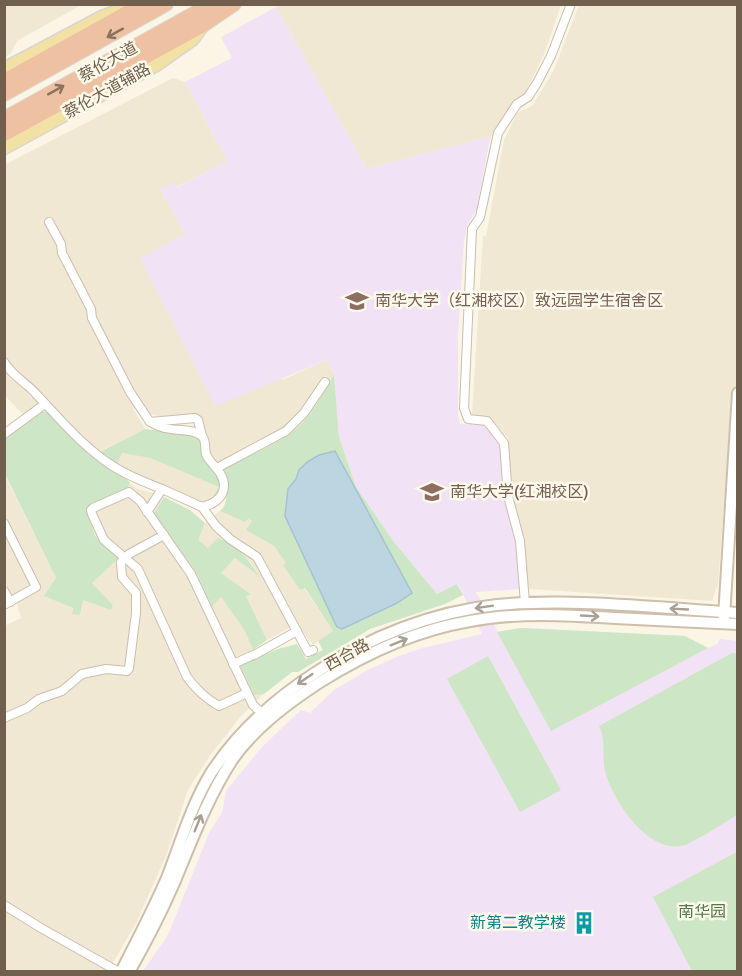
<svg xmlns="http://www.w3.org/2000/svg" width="742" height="976" viewBox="0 0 742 976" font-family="Signika,'Noto Sans SC',sans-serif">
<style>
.residential{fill:#f1e8d4}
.education{fill:#f2e2f6}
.green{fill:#cde6c5}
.water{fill:#bcd6e1;stroke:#a3c3d2;stroke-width:1.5}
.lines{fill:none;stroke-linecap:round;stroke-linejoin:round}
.street-casing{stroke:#cabead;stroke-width:10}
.secondary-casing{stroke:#cdbfab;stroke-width:14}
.primary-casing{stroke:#dad5d1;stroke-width:15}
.highway-casing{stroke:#dad5d1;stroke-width:16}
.street{stroke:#fff;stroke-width:8}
.secondary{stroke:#fff;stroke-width:10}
.primary{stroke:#f2e1a4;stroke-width:12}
.highway{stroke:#eec1a2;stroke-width:14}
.oneway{stroke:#89735e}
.oneway2{stroke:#a99f94}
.labels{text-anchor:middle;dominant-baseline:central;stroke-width:5;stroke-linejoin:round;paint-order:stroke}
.street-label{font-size:16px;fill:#705f4d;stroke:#fdf9eb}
.education-label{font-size:16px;fill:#785e54;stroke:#fdf9eb;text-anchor:start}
.park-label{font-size:16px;fill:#517a49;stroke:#fdf9eb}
.culture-label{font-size:16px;fill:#0d838f;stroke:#fdf9eb;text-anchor:end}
</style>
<rect width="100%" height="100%" fill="#faf5e5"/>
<!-- residential -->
<g class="residential">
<path d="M 5,4 L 81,4 L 81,5 L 17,41 L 11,53 L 5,57 Z"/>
<path d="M 280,4 L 561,5 L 545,52 L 525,94 L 516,98 L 490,138 L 482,138 L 367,169 L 276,7 Z"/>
<path d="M 579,5 L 737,5 L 738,422 L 730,427 L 718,584 L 712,601 L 529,589 L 512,497 L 508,438 L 489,417 L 472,415 L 483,236 L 486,236 L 504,140 L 517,113 L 532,106 L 553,72 Z"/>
<path d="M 173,78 L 185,82 L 227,161 L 176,187 L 160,189 L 185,234 L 140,259 L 282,380 L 327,360 L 334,374 L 307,416 L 297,428 L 265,447 L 227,466 L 212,459 L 209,455 L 207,442 L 201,418 L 194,414 L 161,417 L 133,408 L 145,429 L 93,455 L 38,405 L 25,416 L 5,396 L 4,165 Z"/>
<path d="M 122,453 L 150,458 L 219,487 L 209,502 L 203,503 L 117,464 Z"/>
<path d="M 4,474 L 56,578 L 45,596 L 68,605 L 80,615 L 83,600 L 111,610 L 113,605 L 92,583 L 119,558 L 95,536 L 88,511 L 125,491 L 130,483 L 136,488 L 164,497 L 154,514 L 197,574 L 212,605 L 221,597 L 245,631 L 253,650 L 236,657 L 254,695 L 264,694 L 241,716 L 209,757 L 188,790 L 166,856 L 135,925 L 108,971 L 5,971 L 4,626 L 21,618 L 15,597 L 5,598 Z"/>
<path d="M 220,511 L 245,522 L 248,519 L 252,521 L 247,530 L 274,546 L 287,563 L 284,565 L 300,590 L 304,588 L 333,631 L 313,645 L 297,624 L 267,640 L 246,596 L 250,593 L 221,573 L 235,558 L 258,574 L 251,563 L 229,541 L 208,548 L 197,540 L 205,523 Z"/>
</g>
<!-- education -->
<path class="education" d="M 276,7 L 367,169 L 482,138 L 490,138 L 477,209 L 467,226 L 464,241 L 458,335 L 458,416 L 460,424 L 486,425 L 501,448 L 505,496 L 510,523 L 518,542 L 521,589 L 476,592 L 498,632 L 521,628 L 685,636 L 708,648 L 717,644 L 720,639 L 737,641 L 737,971 L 143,971 L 168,935 L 209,833 L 222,813 L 226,791 L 262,747 L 301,710 L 310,713 L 334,690 L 366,671 L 396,657 L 423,648 L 482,634 L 458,584 L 437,594 L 394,542 L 356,487 L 339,437 L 334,374 L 327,360 L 215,406 L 140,258 L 185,234 L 160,189 L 173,182 L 177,187 L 227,161 L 185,82 L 232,58 L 221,37 Z"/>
<!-- green -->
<g class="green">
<path d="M 334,374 L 339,437 L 356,487 L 394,542 L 437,594 L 457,584 L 463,595 L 445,604 L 370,629 L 298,672 L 292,672 L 264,694 L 254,695 L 240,665 L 278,649 L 297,644 L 306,659 L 323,650 L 318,641 L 333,631 L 305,588 L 300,590 L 283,565 L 286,563 L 274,546 L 246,530 L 252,521 L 248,519 L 245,522 L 220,511 C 231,502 225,482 224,470 L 227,466 C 249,455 279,444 297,428 C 313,414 323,392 334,374 Z"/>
<path d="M 42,412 L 47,412 L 104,465 L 126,478 L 130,483 L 125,491 L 88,511 L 95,536 L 119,558 L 92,583 L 113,605 L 111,610 L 83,600 L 80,615 L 72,614 L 73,608 L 44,596 L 56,578 L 5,474 L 5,438 Z"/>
<path d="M 145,429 L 195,435 L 201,438 L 220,480 L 220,496 L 209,502 L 219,487 L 150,458 L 122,453 L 117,464 L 100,452 Z"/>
<path d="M 164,497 L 190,510 L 205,523 L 198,540 L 208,548 L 218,538 C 236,543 249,560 259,576 L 235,558 L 221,573 L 251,594 L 246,596 L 267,640 L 253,650 L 245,631 L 221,597 L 212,606 L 197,574 L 154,514 Z"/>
<path d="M 521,628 L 685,636 L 708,648 L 551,731 L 497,632 Z"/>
<path d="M 732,653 L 738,654 L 737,815 C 727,821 690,845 681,846 C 647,852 613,801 605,771 C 602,757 606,739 599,726 Z"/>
<path d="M 488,656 L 561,790 L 520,812 L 447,679 Z"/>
<path d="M 737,852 L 737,971 L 692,971 L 653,897 Z"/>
</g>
<!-- water -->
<path class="water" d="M 335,451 L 412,593 L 397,603 L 342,629 L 337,627 L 335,623 L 285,516 L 288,489 L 296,479 L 299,470 L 307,462 L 319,455 Z"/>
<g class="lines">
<!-- street casing -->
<g class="street-casing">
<g id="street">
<path d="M 49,222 L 61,244 L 62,253 L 91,309 L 92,318 L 130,392 L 150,422 L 195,418 L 198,420 L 202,436"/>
<path d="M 4,362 C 12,376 27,383 37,395 C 58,417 79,442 104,460 C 121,473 142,481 162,489 L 147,512"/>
<path d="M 152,423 C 156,425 160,427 165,428 C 175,431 193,428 202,436 C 207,441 204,448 206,454 C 208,460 216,467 220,473 C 230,490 220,503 202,507"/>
<path d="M 4,434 L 45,404"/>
<path d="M 217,468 L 286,431 L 304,413 L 325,382"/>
<path d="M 162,489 L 202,507 L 216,526 L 230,539 L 257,557 L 308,652 L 313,650"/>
<path d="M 4,523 L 36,587 L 4,605"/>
<path d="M 4,591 L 10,602"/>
<path d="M 525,603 L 520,541 L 508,496 L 504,443 L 487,421 L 468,419 L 464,408 L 472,229 L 480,217 L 498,133 L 517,104 L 528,97 L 537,83 L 551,56 L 571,4"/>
<path d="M 233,664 L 256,654 L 297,631"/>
<path d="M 247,693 L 219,706 C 205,698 197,690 187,677 L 138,569 L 104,540 L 92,514 L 91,510 L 93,508 L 129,492 L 140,501 L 191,574 L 253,705 L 265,716"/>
<path d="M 4,718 L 27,708 L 39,699 L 62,691 L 82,674 L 106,669 L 127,671 L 129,668 L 136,613 L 136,593 L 122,577 L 121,562 L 129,554 L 164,535"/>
<path d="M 4,905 L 41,928 L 119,972"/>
</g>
</g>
<!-- secondary casing -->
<g class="secondary-casing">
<g id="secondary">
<path d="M 724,617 L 738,393"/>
<path d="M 121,972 C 137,941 153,910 167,878 C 181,842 191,806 211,773 C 237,733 275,699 315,673 C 369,637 432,612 497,605 C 574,598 659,608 738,613"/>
<path d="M 129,972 C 146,942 161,913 174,883 C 192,840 207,799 232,760 C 254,728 288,703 320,682 C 366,653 417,630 470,621 C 518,612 567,615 615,618 C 656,620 697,622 738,624"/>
</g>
</g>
<!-- primary casing -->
<g class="primary-casing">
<g id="primary">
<path d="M 4,69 L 104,16 L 130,7"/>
<path d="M 4,148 L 156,65 L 193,39 L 203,25"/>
</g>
</g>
<!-- highway casing -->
<g class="highway-casing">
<g id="highway">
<path d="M 4,81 L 143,4"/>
<path d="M 4,94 L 166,4"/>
<path d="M 4,119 L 212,4"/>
<path d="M 4,134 L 203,25 L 234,4"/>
</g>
</g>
<!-- street -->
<use href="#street" class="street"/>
<!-- secondary -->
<use href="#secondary" class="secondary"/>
<!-- primary -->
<use href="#primary" class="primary"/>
<!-- highway -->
<use href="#highway" class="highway"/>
</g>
<!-- one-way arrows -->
<defs><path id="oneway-shaft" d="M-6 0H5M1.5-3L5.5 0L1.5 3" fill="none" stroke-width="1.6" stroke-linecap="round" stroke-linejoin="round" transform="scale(1.5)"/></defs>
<g class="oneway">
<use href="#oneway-shaft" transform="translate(115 33) rotate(151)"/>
<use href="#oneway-shaft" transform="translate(56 90) rotate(-29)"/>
</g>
<g class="oneway2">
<use href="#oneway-shaft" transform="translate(484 607) rotate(171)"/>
<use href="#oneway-shaft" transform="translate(679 609) rotate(-177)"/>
<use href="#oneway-shaft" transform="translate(590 616) rotate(3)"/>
<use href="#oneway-shaft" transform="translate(399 642) rotate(-22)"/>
<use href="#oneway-shaft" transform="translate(305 679) rotate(146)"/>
<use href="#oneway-shaft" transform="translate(198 823) rotate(-68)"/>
</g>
<!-- icons -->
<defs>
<g id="university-bare" transform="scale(1.8)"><path d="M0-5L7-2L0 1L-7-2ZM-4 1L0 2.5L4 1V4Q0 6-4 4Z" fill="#8d6e63" stroke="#fdf9eb" stroke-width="2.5" paint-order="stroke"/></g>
<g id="building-bare" transform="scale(1.8)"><path d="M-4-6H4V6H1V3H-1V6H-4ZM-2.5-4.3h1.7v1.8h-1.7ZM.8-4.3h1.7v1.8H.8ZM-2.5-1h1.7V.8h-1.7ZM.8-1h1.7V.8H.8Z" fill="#0f9aa8" stroke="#fdf9eb" stroke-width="2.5" paint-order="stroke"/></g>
</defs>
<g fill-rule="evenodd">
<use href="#university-bare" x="357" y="301"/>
<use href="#university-bare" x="432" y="492"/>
<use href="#building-bare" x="584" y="923"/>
</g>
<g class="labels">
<!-- street labels -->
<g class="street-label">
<text transform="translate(108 62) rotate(-29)">蔡伦大道</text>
<text transform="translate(107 91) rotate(-29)">蔡伦大道辅路</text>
<text transform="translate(347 655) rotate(-29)">西合路</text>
</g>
<!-- education labels -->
<g class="education-label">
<text x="375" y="301">南华大学（红湘校区）致远园学生宿舍区</text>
<text x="450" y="492">南华大学(红湘校区)</text>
</g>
<!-- park labels -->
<g class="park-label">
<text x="702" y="912">南华园</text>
</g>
<!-- culture labels -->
<g class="culture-label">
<text x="566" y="923">新第二教学楼</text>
</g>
</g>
<!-- border -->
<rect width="742" height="976" fill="none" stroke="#705f4d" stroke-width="12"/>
</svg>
